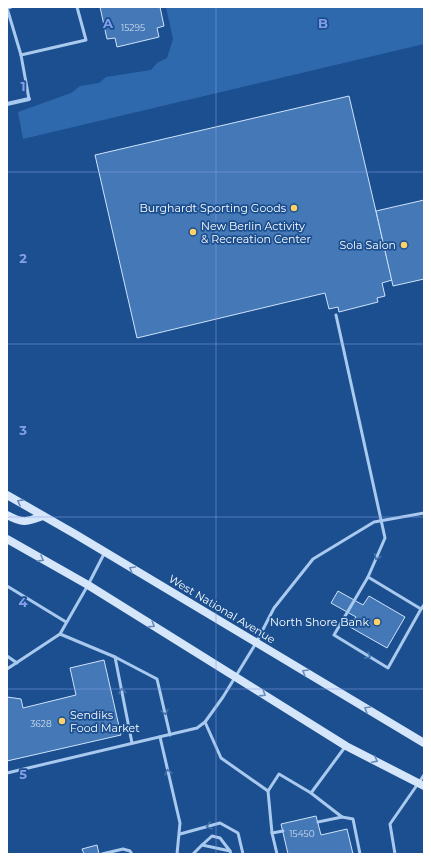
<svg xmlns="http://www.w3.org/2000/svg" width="431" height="861" viewBox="0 0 431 861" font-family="Montserrat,sans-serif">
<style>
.green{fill:#2e69ad}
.building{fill:#4478b7;stroke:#cfe3fa}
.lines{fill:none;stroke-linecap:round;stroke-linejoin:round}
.service{stroke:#a9c9ee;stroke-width:3}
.minor{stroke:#a9c9ee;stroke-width:4}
.secondary{stroke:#d6e6fa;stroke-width:8}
.oneway{stroke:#668bba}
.oneway2{stroke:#4674ac}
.grid{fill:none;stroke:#839eea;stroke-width:1;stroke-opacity:0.55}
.poi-dot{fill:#ffd166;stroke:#1b4f8f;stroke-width:1.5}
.labels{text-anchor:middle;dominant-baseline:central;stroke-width:3.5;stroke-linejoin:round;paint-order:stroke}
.number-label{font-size:9px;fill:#d0dded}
.poi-label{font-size:11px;fill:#fff;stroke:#1b4f8f;text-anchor:end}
.street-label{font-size:11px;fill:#fff;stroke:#1b4f8f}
.grid-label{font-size:13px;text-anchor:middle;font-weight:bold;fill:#839eea;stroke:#1b4f8f;stroke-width:3.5;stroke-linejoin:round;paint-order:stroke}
</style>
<rect width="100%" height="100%" fill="#1b4f8f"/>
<!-- green -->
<path class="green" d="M 166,7 L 424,7 L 424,44 L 23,139 L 18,112 L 71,93 L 80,86 L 99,83 L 106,77 L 151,70 L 157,63 L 167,58 L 173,39 Z"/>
<!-- building -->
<g class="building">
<path d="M 100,7 L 160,7 L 164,26 L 157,28 L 159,37 L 117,47 L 115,38 L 107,39 Z"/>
<path d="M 349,96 L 392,280 L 382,283 L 385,296 L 377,298 L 378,302 L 339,312 L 338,307 L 329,309 L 325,293 L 137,338 L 95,155 Z"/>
<path d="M 424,200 L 424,279 L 393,286 L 376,211 Z"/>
<path d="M 338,591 L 363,605 L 369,596 L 405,617 L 387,648 L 350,627 L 356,617 L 331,603 Z"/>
<path d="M 104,660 L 121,735 L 7,761 L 7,697 L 21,699 L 23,708 L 76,695 L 70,668 Z"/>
<path d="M 316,816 L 321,835 L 347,829 L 353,854 L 288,854 L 281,824 Z"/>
<path d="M 97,845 L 99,854 L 84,854 L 82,849 Z"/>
</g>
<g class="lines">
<!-- service -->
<g class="service">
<path d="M 11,7 L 7,8 L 21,55 L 29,99"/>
<path d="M 21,55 L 86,40 L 77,7"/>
<path d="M 336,315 L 385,538 L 368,577 L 334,635 L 388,668 L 421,609"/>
<path d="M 368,577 L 421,609 L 424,605"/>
<path d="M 7,586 L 66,622"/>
<path d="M 60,634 L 115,657 L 132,743"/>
<path d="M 7,656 L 17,663"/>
<path d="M 115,657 L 157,679 L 170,735"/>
<path d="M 7,669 L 60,634 L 88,585 L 105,552"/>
<path d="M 205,722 L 221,758 L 268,791 L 279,774 L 311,793 L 345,747"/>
<path d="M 160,737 L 180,823 L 177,854"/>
<path d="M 7,773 L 197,728 L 205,722 L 223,697 L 256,643 L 274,608 L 313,559 L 374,522 L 424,513"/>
<path d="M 268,791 L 272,833"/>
<path d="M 311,793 L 342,817"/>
<path d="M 318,822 L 342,817 L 353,819 L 360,854"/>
<path d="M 180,834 L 220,823 L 238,833 L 243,854"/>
<path d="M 202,845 L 212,836 L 220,838 L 230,851"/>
<path d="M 102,854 L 123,849 L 130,851 L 132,854"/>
<path d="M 193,854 L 202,845 L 230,851 L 231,854"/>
<path d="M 277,854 L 272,833 L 283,831"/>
<path d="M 395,854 L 390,824 L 424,775"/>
</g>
<!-- minor -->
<path class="minor" d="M 7,104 L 29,99"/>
<!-- secondary -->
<g class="secondary">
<path d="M 7,495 L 75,534 L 424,743"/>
<path d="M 7,515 C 24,524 26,522 43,516"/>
<path d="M 7,539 L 88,585 L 346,746 L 424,786"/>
</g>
</g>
<!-- one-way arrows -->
<defs><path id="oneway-chevron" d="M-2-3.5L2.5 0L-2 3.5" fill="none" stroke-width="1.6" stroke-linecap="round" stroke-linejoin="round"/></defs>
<g class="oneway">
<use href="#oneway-chevron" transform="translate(20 502) rotate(-151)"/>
<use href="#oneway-chevron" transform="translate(41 559) rotate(29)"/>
<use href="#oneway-chevron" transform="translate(132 569) rotate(-150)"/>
<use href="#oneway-chevron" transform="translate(152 625) rotate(32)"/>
<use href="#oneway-chevron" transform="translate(305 672) rotate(-149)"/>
<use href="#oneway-chevron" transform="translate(263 694) rotate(32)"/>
<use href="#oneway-chevron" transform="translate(367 709) rotate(-149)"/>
<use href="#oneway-chevron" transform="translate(375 760) rotate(26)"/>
</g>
<g class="oneway2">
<use href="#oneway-chevron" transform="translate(377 557) rotate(114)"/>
<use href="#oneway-chevron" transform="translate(368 656) rotate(31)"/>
<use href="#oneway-chevron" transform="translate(122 691) rotate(-101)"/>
<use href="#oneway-chevron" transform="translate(165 712) rotate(77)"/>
<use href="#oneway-chevron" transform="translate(168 772) rotate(-103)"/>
<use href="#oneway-chevron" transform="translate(209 826) rotate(164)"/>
</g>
<!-- grid -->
<path class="grid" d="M 216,7 L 216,854M 7,172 L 424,172M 7,344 L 424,344M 7,517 L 424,517M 7,689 L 424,689"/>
<!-- markers -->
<g class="poi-dot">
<circle cx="294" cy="208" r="4"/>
<circle cx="193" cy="232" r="4"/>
<circle cx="404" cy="245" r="4"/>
<circle cx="377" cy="622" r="4"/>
<circle cx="62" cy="721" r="4"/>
</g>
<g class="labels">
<!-- number labels -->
<g class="number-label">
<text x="133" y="27">15295</text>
<text x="41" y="723">3628</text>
<text x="302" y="833">15450</text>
</g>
<!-- poi labels -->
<g class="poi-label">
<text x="286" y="208">Burghardt Sporting Goods</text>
<text x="201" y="226" text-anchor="start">New Berlin Activity<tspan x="201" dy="13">&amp; Recreation Center</tspan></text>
<text x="396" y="245">Sola Salon</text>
<text x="369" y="622">North Shore Bank</text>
<text x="70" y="715" text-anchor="start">Sendiks<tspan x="70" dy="13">Food Market</tspan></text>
</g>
<!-- street labels -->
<g class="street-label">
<text transform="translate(222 609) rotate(31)">West National Avenue</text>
</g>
</g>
<g class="grid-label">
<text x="108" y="28">A</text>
<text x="323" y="28">B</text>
<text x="23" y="91">1</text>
<text x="23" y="263">2</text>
<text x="23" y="435">3</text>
<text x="23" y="607">4</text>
<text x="23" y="779">5</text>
</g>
<!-- border -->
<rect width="431" height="861" fill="none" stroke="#ffffff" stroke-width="16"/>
</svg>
